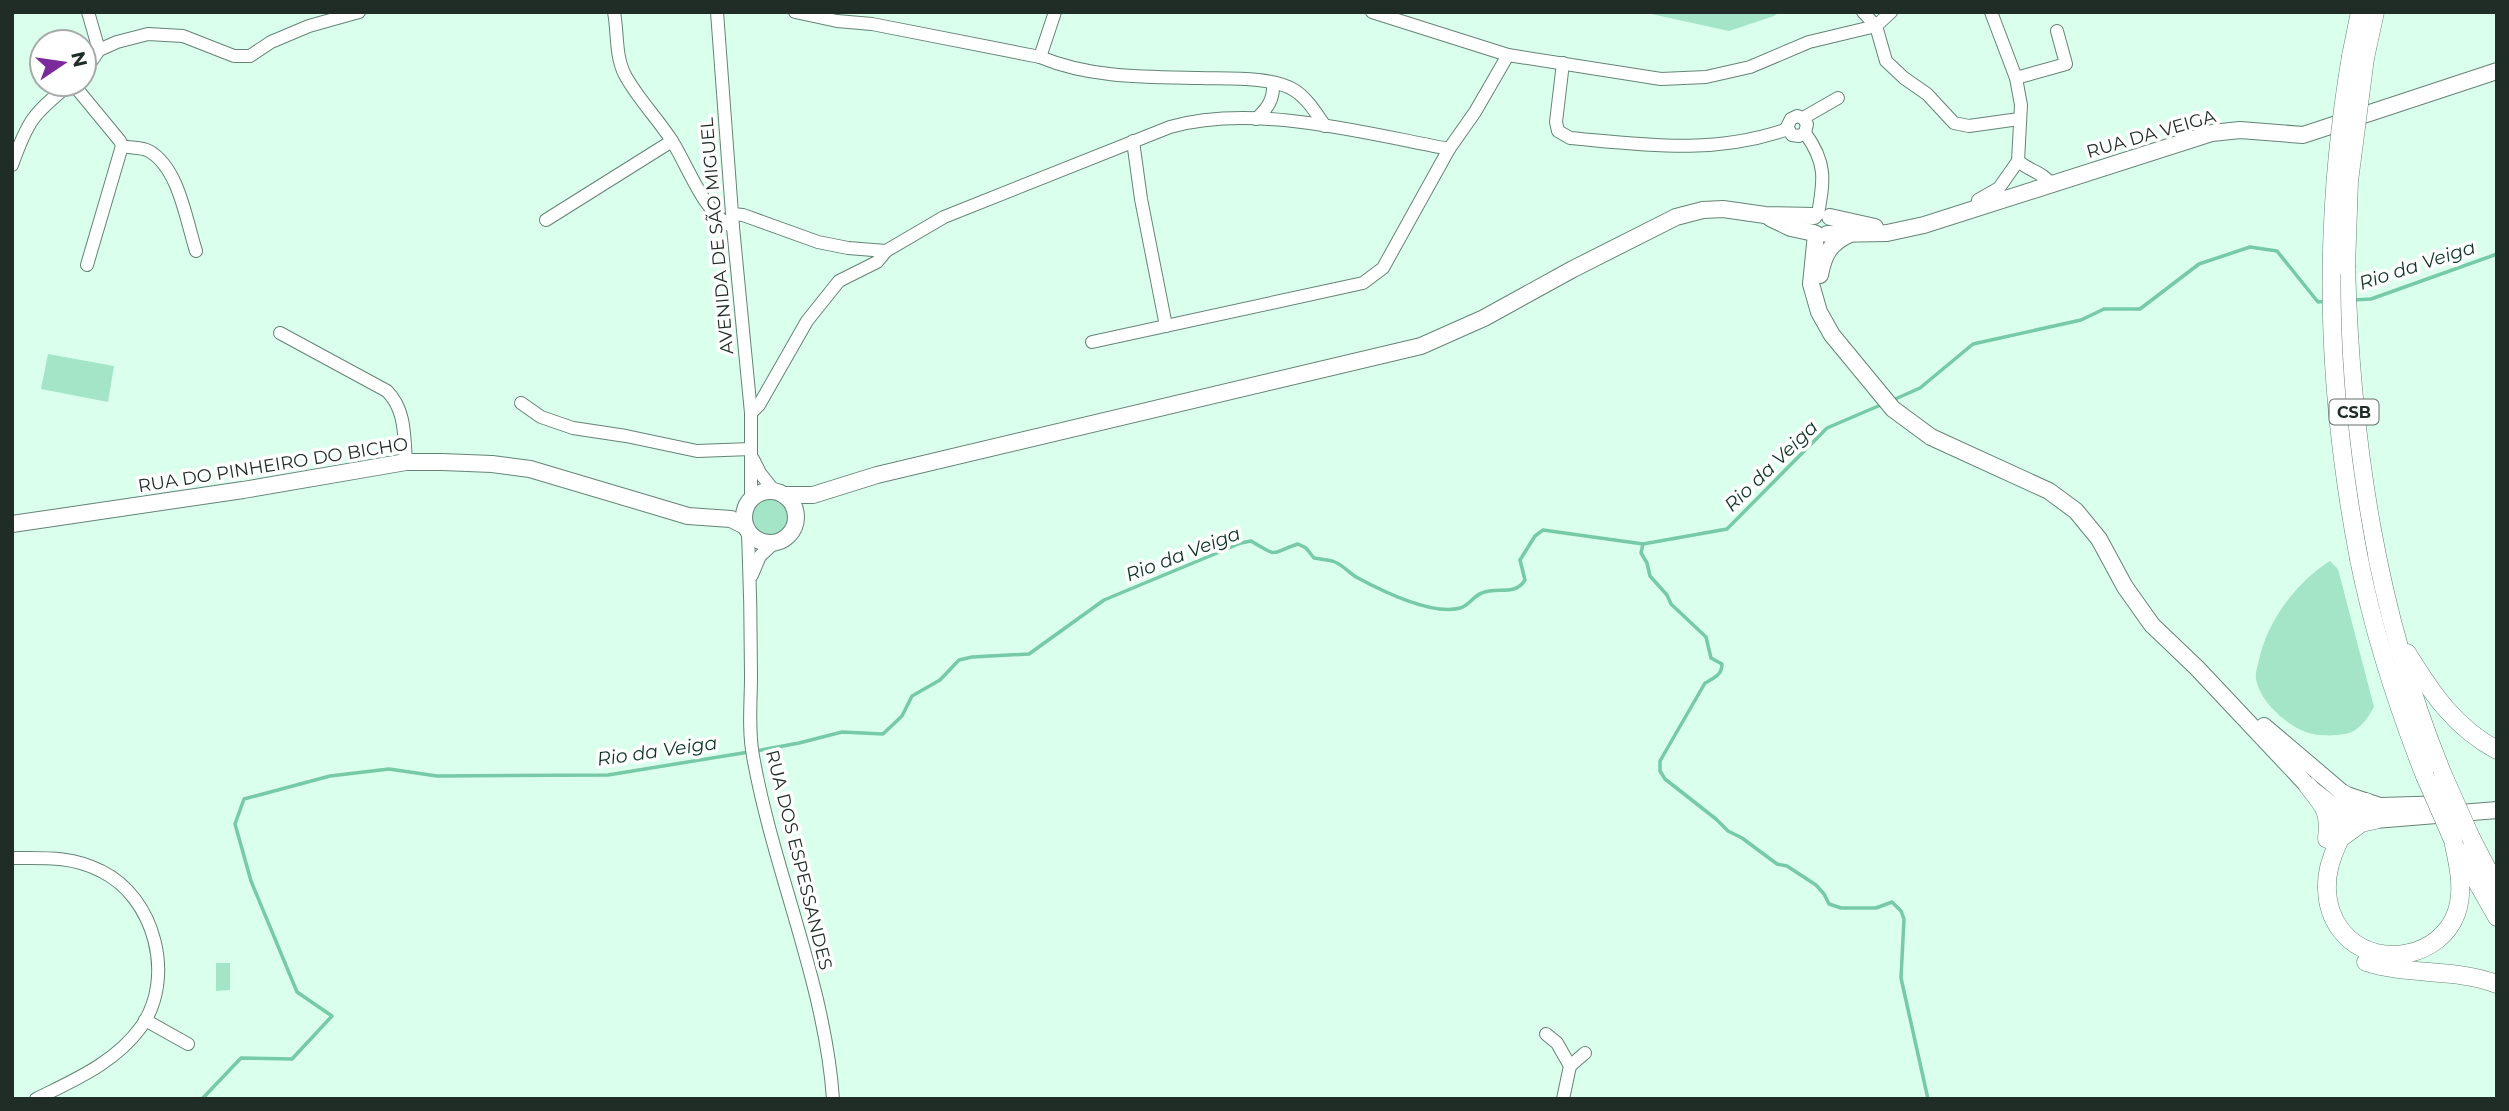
<svg xmlns="http://www.w3.org/2000/svg" width="2509" height="1111" viewBox="0 0 2509 1111" font-family="Montserrat,sans-serif">
<style>
.green{fill:#a4e5c7}
.lines{fill:none;stroke-linecap:round;stroke-linejoin:round}
.stream{stroke:#76caa6;stroke-width:3.5}
.minor-casing{stroke:#648475;stroke-width:14}
.major-casing{stroke:#648475;stroke-width:18}
.highway-casing{stroke:#648475;stroke-width:19}
.minor{stroke:#fff;stroke-width:12}
.major{stroke:#fff;stroke-width:16}
.highway{stroke:#fff;stroke-width:18}
.highway-bridge-casing{stroke:#648475;stroke-width:19;stroke-linecap:butt}
.highway-bridge{stroke:#fff;stroke-width:18}
.labels{text-anchor:middle;dominant-baseline:central;stroke-width:7;stroke-linejoin:round;paint-order:stroke}
.shield{fill:#fff;stroke:#636c68;stroke-width:2}
.shield-label{font-size:16px;font-weight:bold;fill:#202d27}
.street-label{font-size:18px;fill:#202d27;stroke:#fff}
.water-label{font-size:19px;font-style:italic;fill:#0e3526;stroke:#fff}
</style>
<rect width="100%" height="100%" fill="#dbffed"/>
<!-- green -->
<g class="green">
<path d="M 1642,12 L 1780,12 L 1774,16 L 1729,31 Z"/>
<path d="M 48,354 L 114,366 L 108,402 L 41,389 Z"/>
<circle cx="769" cy="517" r="19"/>
<path d="M 2330,561 L 2338,569 L 2374,707 C 2369,716 2363,725 2354,731 C 2342,737 2313,737 2301,730 C 2283,721 2260,701 2256,679 C 2255,675 2257,668 2258,664 C 2266,623 2295,583 2330,561 Z"/>
<path d="M 216,963 L 230,963 L 230,990 L 216,991 Z"/>
</g>
<g class="lines">
<!-- stream -->
<g class="stream">
<path d="M 2353,300 L 2371,299 L 2497,254"/>
<path d="M 1893,400 L 1920,388 L 1973,344 L 2081,320 L 2104,309 L 2140,309 L 2199,264 L 2250,247 L 2277,251 L 2318,302 L 2327,301"/>
<path d="M 1643,544 L 1641,553 L 1647,563 L 1650,576 L 1667,595 L 1671,604 L 1706,637 L 1711,658 L 1722,664 C 1722,675 1714,678 1705,683 L 1660,761 L 1660,771 L 1665,779 L 1716,819 L 1728,831 L 1742,838 L 1777,864 L 1787,866 L 1816,885 L 1824,894 L 1829,904 L 1841,908 L 1876,908 L 1892,902 L 1901,911 L 1904,919 L 1901,978 L 1928,1099"/>
<path d="M 756,751 L 799,743 L 842,732 L 883,734 L 902,716 L 912,696 L 940,680 L 959,660 L 972,657 L 1029,654 L 1104,600 L 1241,543 L 1251,541 C 1281,559 1269,553 1298,544 L 1306,548 L 1314,558 C 1321,559 1330,560 1335,562 C 1344,566 1350,574 1358,578 C 1382,591 1433,616 1460,608 C 1469,606 1473,596 1482,593 C 1498,586 1514,597 1525,580 L 1520,560 L 1535,536 L 1543,530 L 1643,544 L 1727,529 L 1827,428 L 1883,404"/>
<path d="M 202,1099 L 241,1058 L 292,1059 L 332,1016 L 297,992 L 251,881 L 235,824 L 244,799 L 330,776 L 389,769 L 437,776 L 608,775 L 749,752"/>
</g>
<!-- minor casing -->
<g class="minor-casing">
<g id="minor">
<path d="M 88,12 L 99,50"/>
<path d="M 614,12 C 618,33 615,56 625,75 C 638,99 658,119 672,141 C 689,168 704,214 733,227"/>
<path d="M 717,12 L 733,227 L 751,413 L 751,499"/>
<path d="M 795,12 L 837,21 L 872,24 L 1040,57 C 1090,78 1145,77 1199,78 C 1226,79 1271,76 1294,90 C 1307,98 1316,113 1325,126"/>
<path d="M 1372,12 L 1508,55 L 1661,79 L 1706,77 L 1750,67 L 1809,42 L 1876,26 L 1891,12"/>
<path d="M 1863,12 L 1876,26 L 1886,61 L 1904,78 L 1927,94 L 1954,123 L 1969,126 L 2019,119"/>
<path d="M 1040,57 L 1055,12"/>
<path d="M 1563,63 L 1556,122 L 1558,131 L 1570,138 C 1646,145 1714,155 1788,129"/>
<path d="M 84,72 L 99,50 L 117,42 L 148,34 L 183,36 L 234,56 L 250,56 L 271,42 L 309,26 L 359,12"/>
<path d="M 2016,78 L 2066,64 L 2057,31"/>
<path d="M 73,84 L 120,141 L 122,146 L 87,265"/>
<path d="M 1803,118 L 1807,124 L 1805,133 L 1799,136 L 1792,135 L 1787,127 L 1791,119 L 1797,116 L 1803,118 L 1838,98"/>
<path d="M 1256,119 C 1268,108 1274,99 1273,83"/>
<path d="M 1805,133 C 1827,163 1824,180 1818,214"/>
<path d="M 1133,141 L 1141,199 L 1166,326"/>
<path d="M 122,146 C 130,148 143,147 149,151 C 179,168 186,220 196,251"/>
<path d="M 1449,149 L 1475,112 L 1508,55"/>
<path d="M 2018,161 C 2028,170 2044,173 2051,184"/>
<path d="M 12,165 C 28,120 33,114 70,84"/>
<path d="M 1977,207 L 1978,200 L 1999,188 L 2018,161 L 2021,105 L 2016,78 L 1991,12"/>
<path d="M 732,214 L 743,215 L 818,242 L 848,248 L 886,251"/>
<path d="M 546,220 L 672,141"/>
<path d="M 280,333 L 387,391 C 406,410 404,437 406,462"/>
<path d="M 521,403 L 541,417 L 573,428 L 626,436 L 697,451 L 751,449"/>
<path d="M 751,413 L 759,405 L 807,321 L 839,281 L 877,262 L 886,251 L 944,217 L 1170,127 C 1255,103 1364,133 1449,149 L 1383,268 L 1363,283 L 1092,342"/>
<path d="M 753,459 L 760,473 L 775,492"/>
<path d="M 748,532 C 750,580 751,628 751,676 C 751,702 748,730 753,756 C 773,870 825,983 833,1099"/>
<path d="M 752,575 L 760,556 L 774,543"/>
<path d="M 12,858 C 44,858 72,856 101,871 C 155,897 176,978 141,1027 C 115,1063 74,1080 36,1099"/>
<path d="M 145,1020 L 188,1044"/>
<path d="M 1546,1034 L 1557,1043 L 1570,1066 L 1563,1099"/>
<path d="M 1570,1066 L 1585,1053"/>
</g>
</g>
<!-- major casing -->
<g class="major-casing">
<g id="major">
<path d="M 1830,217 L 1875,227"/>
<path d="M 1770,218 L 1791,228 L 1814,233"/>
<path d="M 1816,234 L 1811,284 L 1819,312 L 1832,335 L 1893,409 L 1931,437 L 2049,491 L 2076,511 L 2099,539 L 2125,587 L 2152,625 L 2197,668 L 2308,786 L 2330,803 L 2358,816 L 2375,820 L 2497,810"/>
<path d="M 1827,234 L 1887,233 L 1924,225 L 2212,133 L 2240,130 L 2303,135 L 2497,71"/>
<path d="M 1820,275 C 1824,254 1830,243 1850,234"/>
<circle cx="770" cy="517" r="26"/>
<path d="M 784,495 L 813,495 L 877,475 L 1421,346 L 1484,318 L 1573,269 L 1676,217 L 1703,210 L 1723,209 L 1765,215 L 1814,216"/>
<path d="M 12,524 L 243,490 L 406,462 L 442,462 L 492,464 L 530,469 L 688,516 L 731,519 L 745,526"/>
<path d="M 2264,726 L 2344,794 L 2380,806 L 2449,804"/>
</g>
</g>
<!-- highway casing -->
<g class="highway-casing">
<g id="highway">
<path d="M 2351,56 L 2360,12"/>
<path d="M 2365,58 L 2375,12"/>
<path d="M 2346,267 C 2351,441 2376,613 2443,775"/>
<path d="M 2359,559 C 2374,634 2397,705 2425,776"/>
<path d="M 2407,653 C 2431,692 2455,728 2497,750"/>
<path d="M 2308,786 C 2325,807 2330,812 2327,839"/>
<path d="M 2344,794 C 2353,817 2341,834 2333,855 C 2322,883 2325,917 2349,939 C 2382,968 2440,956 2456,914 C 2465,890 2458,864 2453,840"/>
<path d="M 2340,817 L 2366,802"/>
<path d="M 2342,837 L 2361,823 L 2375,820"/>
<path d="M 2471,838 L 2497,888"/>
<path d="M 2460,852 L 2497,917"/>
<path d="M 2366,962 C 2409,976 2455,968 2497,984"/>
</g>
</g>
<!-- minor -->
<use href="#minor" class="minor"/>
<!-- major -->
<use href="#major" class="major"/>
<!-- highway -->
<use href="#highway" class="highway"/>
<!-- highway-bridge casing -->
<g class="highway-bridge-casing">
<g id="highway-bridge">
<path d="M 2351,56 C 2322,229 2326,386 2359,559"/>
<path d="M 2346,267 L 2349,181 L 2365,58"/>
<path d="M 2443,775 L 2471,838"/>
<path d="M 2425,776 L 2453,840"/>
</g>
</g>
<!-- highway-bridge -->
<use href="#highway-bridge" class="highway-bridge"/>
</g>
<g class="labels">
<!-- shield labels -->
<rect class="shield" x="2329.5" y="399.5" width="49" height="25" rx="5"/>
<g class="shield-label">
<text x="2354" y="412">CSB</text>
</g>
<!-- street labels -->
<g class="street-label">
<text transform="translate(2151 134) rotate(-16)">RUA DA VEIGA</text>
<text transform="translate(717 236) rotate(-95)">AVENIDA DE SÃO MIGUEL</text>
<text transform="translate(273 465) rotate(-9)">RUA DO PINHEIRO DO BICHO</text>
<text transform="translate(799 860) rotate(76)">RUA DOS ESPESSANDES</text>
</g>
<!-- water labels -->
<g class="water-label">
<text transform="translate(2417 265) rotate(-18)">Rio da Veiga</text>
<text transform="translate(1771 466) rotate(-44)">Rio da Veiga</text>
<text transform="translate(1183 554) rotate(-21)">Rio da Veiga</text>
<text transform="translate(657 751) rotate(-8)">Rio da Veiga</text>
</g>
</g>
<!-- border -->
<rect width="2509" height="1111" fill="none" stroke="#202d27" stroke-width="28"/>
<!-- north arrow -->
<g transform="translate(63 63) rotate(77)"><circle r="33" fill="#ffffff" stroke="#a6aba9" stroke-width="2"/>
<path d="M0-5L12 26L0 18L-12 26Z" fill="#7b2a9b"/>
<text y="-10" font-size="19" font-weight="bold" text-anchor="middle" fill="#202d27">N</text>
</g>
</svg>
